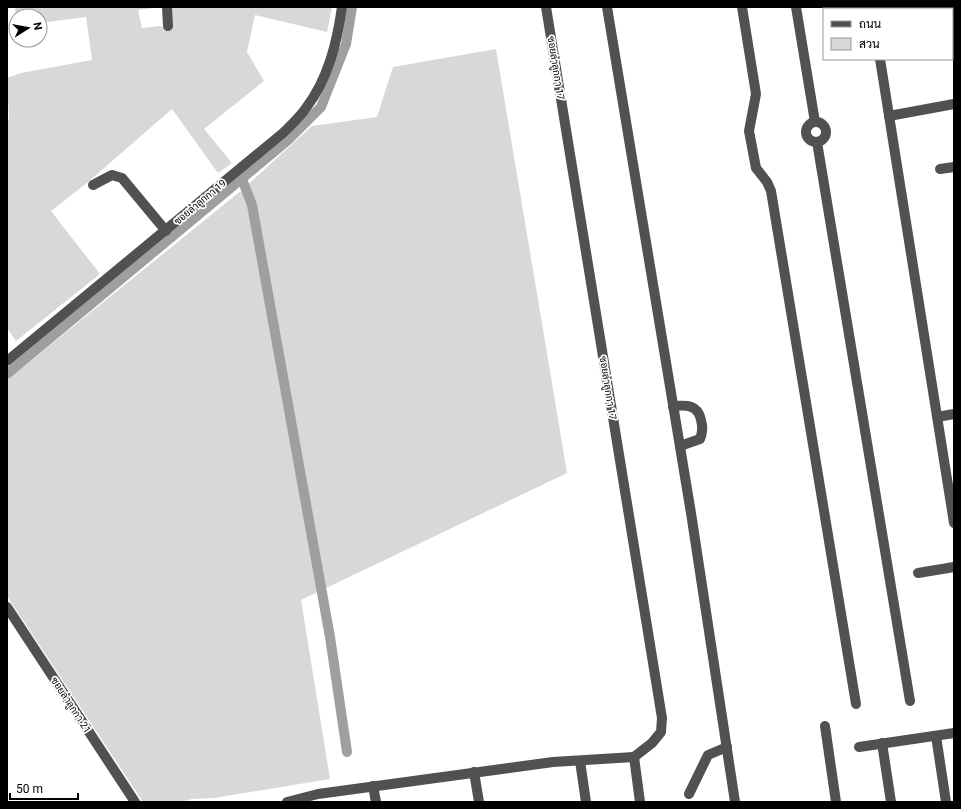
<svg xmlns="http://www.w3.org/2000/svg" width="961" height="809" viewBox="0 0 961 809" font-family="Roboto,Sarabun,sans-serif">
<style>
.green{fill:#d8d8d8}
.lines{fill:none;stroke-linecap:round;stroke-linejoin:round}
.canal{stroke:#9f9f9f;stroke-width:10}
.minor{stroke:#515151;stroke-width:10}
.labels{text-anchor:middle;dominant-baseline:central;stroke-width:3.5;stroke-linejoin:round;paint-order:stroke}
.street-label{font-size:10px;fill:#000;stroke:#fff}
</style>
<rect width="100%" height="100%" fill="#fff"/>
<!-- green -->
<g class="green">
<path d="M 15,7 L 162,7 L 138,10 L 142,28 L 160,26 L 167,28 L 170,7 L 332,7 L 327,32 L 255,15 L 247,52 L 264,81 L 204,129 L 232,163 L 218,173 L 172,109 L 88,182 L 51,211 L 100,274 L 16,341 L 7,328 L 7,122 L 9,120 L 7,78 L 21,73 L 92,60 L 86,17 L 40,23 L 40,16 L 16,16 L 16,19 Z"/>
<path d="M 496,49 L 567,473 L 301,600 L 330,779 L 214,798 L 192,799 L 181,802 L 143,802 L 7,596 L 7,380 L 242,190 L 312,126 L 377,117 L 393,67 Z"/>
</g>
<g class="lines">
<!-- canal -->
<g class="canal">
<path d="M 242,179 L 252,205 L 330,637 L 347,752"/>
<path d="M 7,374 L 287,141 L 321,107 L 346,44 L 352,7"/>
</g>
<!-- minor -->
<g class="minor">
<path d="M 167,7 L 168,26"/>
<path d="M 546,7 L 662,718 L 661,732 L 652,743 L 634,757"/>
<path d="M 607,7 L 691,513 L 735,802"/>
<path d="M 742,7 L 756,94 L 749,131 L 756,168 L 767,182 L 771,191 L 856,704"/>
<path d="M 796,7 L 815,122"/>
<path d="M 872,7 L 872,9"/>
<path d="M 953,7 L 954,12"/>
<path d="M 880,59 L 954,523"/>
<path d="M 889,116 L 954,104"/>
<circle cx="816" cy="132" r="10"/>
<path d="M 817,142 L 910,701"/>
<path d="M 940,169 L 954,167"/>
<path d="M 93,185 L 112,175 L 122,178 L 166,231"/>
<path d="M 7,361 L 283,133 C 291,125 300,117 306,108 C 328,79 337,43 342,7"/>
<path d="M 673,406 C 686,405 698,404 701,420 C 703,427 703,432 700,439 L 680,446"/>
<path d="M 937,417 L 954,414"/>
<path d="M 918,573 L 954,567"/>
<path d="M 7,607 L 135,802"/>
<path d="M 825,726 L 836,802"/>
<path d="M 936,736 L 946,802"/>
<path d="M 882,743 L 891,802"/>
<path d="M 859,747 L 954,733"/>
<path d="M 634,757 L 640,802"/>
<path d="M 580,761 L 586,802"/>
<path d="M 474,772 L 479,802"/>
<path d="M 373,786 L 376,802"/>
<path d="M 689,794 L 708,755 L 727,747"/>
<path d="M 287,802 L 318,794 L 553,762 L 634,757"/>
</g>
</g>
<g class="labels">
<!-- street labels -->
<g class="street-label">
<text transform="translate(556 68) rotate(81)">ซอยลำลูกกา 17</text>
<text transform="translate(200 202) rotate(-40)">ซอยลำลูกกา 19</text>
<text transform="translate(608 388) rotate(81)">ซอยลำลูกกา 17</text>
<text transform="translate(71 705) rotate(57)">ซอยลำลูกกา 21</text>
</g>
</g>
<!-- border -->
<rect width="961" height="809" fill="none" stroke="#000000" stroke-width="16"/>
<!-- legend -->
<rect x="823" y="8" width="130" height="52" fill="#ffffff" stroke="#999999"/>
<rect x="831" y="21" width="20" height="6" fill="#515151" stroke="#999999"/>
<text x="859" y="28" font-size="12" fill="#000000">ถนน</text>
<rect x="831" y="38" width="20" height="12" fill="#d8d8d8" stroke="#999999"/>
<text x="859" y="48" font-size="12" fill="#000000">สวน</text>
<!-- north arrow -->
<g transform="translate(28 28) rotate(79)"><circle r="19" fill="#ffffff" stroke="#999999"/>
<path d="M0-3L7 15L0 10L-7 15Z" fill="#000000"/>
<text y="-6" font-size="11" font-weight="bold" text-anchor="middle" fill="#000000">N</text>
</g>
<!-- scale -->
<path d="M10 793v6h68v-6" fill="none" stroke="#000000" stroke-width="2"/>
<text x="16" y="793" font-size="12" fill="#000000" stroke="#ffffff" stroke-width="3" paint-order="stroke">50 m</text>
</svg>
